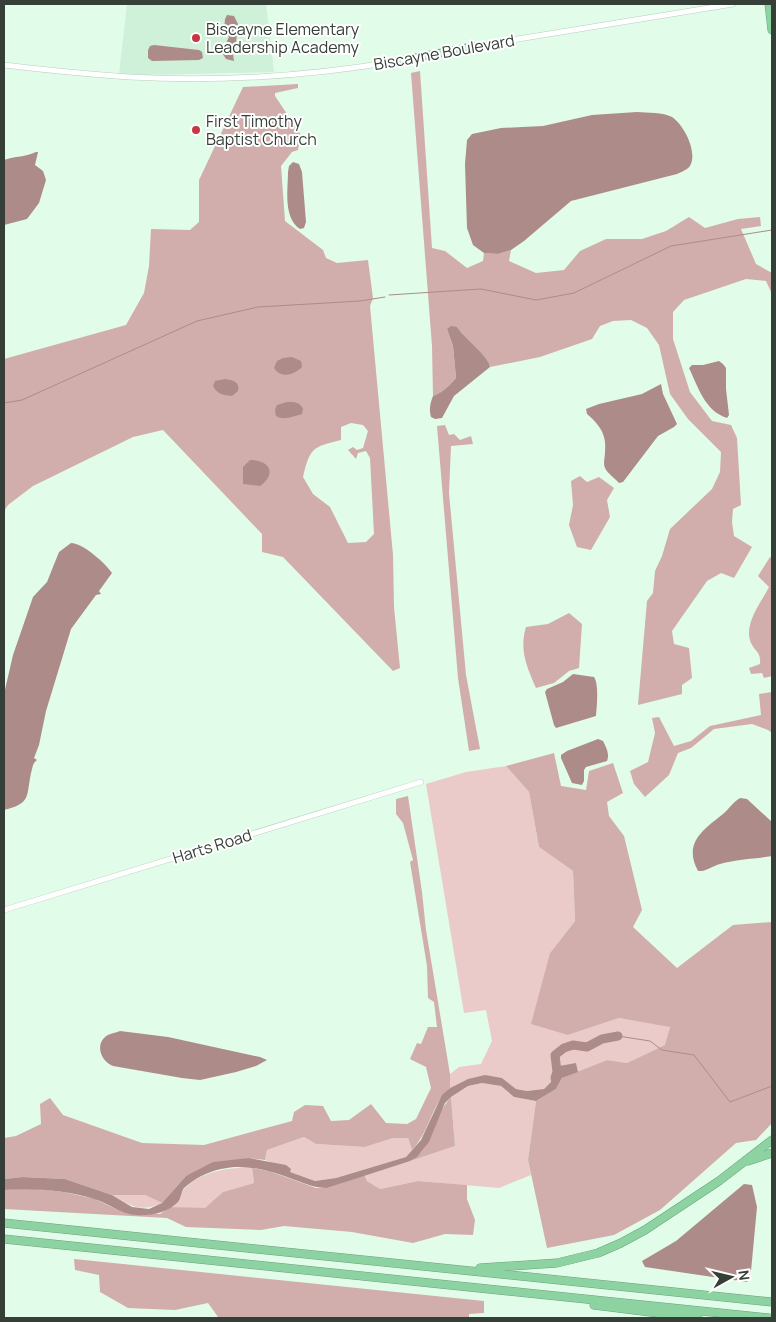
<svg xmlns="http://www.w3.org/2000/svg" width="776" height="1322" viewBox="0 0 776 1322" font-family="Manrope,sans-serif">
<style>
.built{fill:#d0f1d9}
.green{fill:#ebcbc9}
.forest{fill:#d1aeac;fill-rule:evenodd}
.water{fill:#ac8b89}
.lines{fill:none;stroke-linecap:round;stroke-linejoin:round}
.stream{stroke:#ac8b89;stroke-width:1}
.river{stroke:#ac8b89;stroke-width:9}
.minor-casing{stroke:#b5d0bc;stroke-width:6}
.major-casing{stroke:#6e9f7d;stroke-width:8}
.highway-casing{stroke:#6e9f7d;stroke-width:9}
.minor{stroke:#fff;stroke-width:5}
.major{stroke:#bbe5c7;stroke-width:6}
.highway{stroke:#8dd3a2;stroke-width:8}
.poi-dot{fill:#c73743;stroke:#fff;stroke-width:2}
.labels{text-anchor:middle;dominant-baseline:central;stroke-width:4;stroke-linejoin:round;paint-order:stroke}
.poi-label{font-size:16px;fill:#353f37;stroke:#fff;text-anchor:start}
.street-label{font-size:16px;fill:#353f37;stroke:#fff}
</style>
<rect width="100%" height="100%" fill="#e1fce8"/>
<!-- built -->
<path class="built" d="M 127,4 L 266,4 L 274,72 L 146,75 L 119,74 Z"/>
<!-- green -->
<g class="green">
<path d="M 506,766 L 529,792 L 539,847 L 573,871 L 575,921 L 550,953 L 568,1035 L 619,1018 L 670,1026 L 666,1045 L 627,1063 L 607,1060 L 578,1072 L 576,1063 L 554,1074 L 551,1082 L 544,1089 L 527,1091 L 516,1089 L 502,1078 L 468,1079 L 450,1088 L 450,1074 L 459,1067 L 481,1064 L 492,1041 L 486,1010 L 464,1013 L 426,784 L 466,772 Z"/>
<path d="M 482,1083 L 501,1086 L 514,1097 L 536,1101 L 528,1160 L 531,1175 L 499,1188 L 418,1181 L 380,1189 L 367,1181 L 366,1175 L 455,1146 L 451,1097 L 468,1086 Z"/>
<path d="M 304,1137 L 316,1144 L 365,1147 L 393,1138 L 408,1138 L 412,1150 L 406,1157 L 336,1178 L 315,1181 L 290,1172 L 286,1165 L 275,1164 L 265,1160 L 267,1150 Z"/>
<path d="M 248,1167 L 252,1168 L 254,1183 L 223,1192 L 205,1209 L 171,1207 C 182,1199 178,1195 185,1188 C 203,1171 224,1169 248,1167 Z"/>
<path d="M 112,1195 L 145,1195 L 162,1203 C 139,1213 132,1206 112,1195 Z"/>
</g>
<!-- forest -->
<g class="forest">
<path d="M 420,71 L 432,248 L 445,251 L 467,268 L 483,261 L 484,253 L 498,254 L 511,250 L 509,261 L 536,273 L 564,270 L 580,251 L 606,239 L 642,239 L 666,231 L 689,217 L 705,228 L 738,219 L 760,217 L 761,226 L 741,229 L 756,264 L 772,273 L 772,294 L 766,281 L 746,279 L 684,300 L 673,312 L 673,339 L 690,392 L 712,421 L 731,425 L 737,438 L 741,505 L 733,509 L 732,522 L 734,536 L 752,547 L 734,578 L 721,573 L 707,581 L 672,631 L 674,644 L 689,648 L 692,678 L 682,685 L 682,694 L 638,705 L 647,601 L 653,593 L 655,571 L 662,556 L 670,529 L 712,489 L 720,472 L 721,452 L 688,419 L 670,394 L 659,345 L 647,328 L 631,320 L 613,321 L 600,326 L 592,339 L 540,357 L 490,367 C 489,356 465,339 457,327 L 447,329 L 453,346 L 456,378 C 449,386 443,392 433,396 L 432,346 L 411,73 Z"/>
<path d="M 298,84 L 298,88 L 275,93 L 275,96 L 301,135 L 298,150 L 292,152 L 281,166 L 285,221 L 323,250 L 326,258 L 337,263 L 368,260 L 373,298 L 370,306 L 393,555 L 394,607 L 400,668 L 393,671 L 283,557 L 262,552 L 262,534 L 163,430 L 133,437 L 33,486 L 8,505 L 4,511 L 4,359 L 126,325 L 144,293 L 149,266 L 151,229 L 190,230 L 199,222 L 199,180 L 243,87 ZM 351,423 L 363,425 L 368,431 L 363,448 L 357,450 L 353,447 L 348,450 L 356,459 L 358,453 L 366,451 L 370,458 L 374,534 L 366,542 L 348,543 L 330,507 L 313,494 L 303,477 C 310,448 312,447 341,440 L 341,427 Z"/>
<path d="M 445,425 L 449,435 L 454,434 L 460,440 L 471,436 L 473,444 L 451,446 L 449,493 L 466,675 L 480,749 L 469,751 L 458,678 L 437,426 Z"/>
<path d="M 580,476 L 587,482 L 599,477 L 614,488 L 607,500 L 610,517 L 591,550 L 577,547 L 569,525 L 573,505 L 571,481 Z"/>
<path d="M 770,557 L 772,558 L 772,676 L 764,678 L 762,673 L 751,674 L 749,668 L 760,664 C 761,652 756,653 751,643 C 743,624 761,603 769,587 L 758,576 Z"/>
<path d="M 569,613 L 582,624 L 579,668 L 569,671 L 554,683 L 536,688 C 527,667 519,650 526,627 L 548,624 Z"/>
<path d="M 772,692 L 772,733 L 768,730 L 752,724 L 714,729 L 691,748 L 678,753 L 669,775 L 645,797 L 634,784 L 630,771 L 648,762 L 655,733 L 652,718 L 659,717 L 674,746 L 691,741 L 710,726 L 761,715 L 759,694 Z"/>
<path d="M 554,753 L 561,786 L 586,790 L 589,771 L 613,763 L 623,793 L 607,802 L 609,816 L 624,836 L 642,910 L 633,927 L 677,968 L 733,925 L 772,922 L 772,1123 L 756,1140 L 736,1143 L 660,1210 L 614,1235 L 547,1248 L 528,1160 L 536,1101 L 556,1089 L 562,1078 L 607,1060 L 627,1063 L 665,1045 L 670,1027 L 619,1018 L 568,1035 L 531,1024 L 550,953 L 575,921 L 573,871 L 539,847 L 529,792 L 506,766 Z"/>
<path d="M 408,796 L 422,892 L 426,930 L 450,1074 L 450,1088 C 432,1103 430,1131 412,1150 L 408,1138 L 393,1138 L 365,1147 L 316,1144 L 304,1137 L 267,1150 L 265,1160 L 249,1158 L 186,1176 L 162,1203 L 145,1195 L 112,1195 L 65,1179 L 23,1177 L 4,1179 L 4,1138 L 16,1136 L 41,1124 L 40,1104 L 50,1098 L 63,1115 L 142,1143 L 204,1145 L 292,1121 L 294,1112 L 305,1105 L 323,1106 L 331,1121 L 349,1120 L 371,1104 L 386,1123 L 407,1124 L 416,1119 L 431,1088 L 426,1067 L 410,1059 L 417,1043 L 421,1044 L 428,1027 L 437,1027 L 434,1002 L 428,998 L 427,966 L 410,862 L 413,860 L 403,823 L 396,814 L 396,799 Z"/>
<path d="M 451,1097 L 455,1146 L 410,1161 C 435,1147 433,1116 451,1097 Z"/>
<path d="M 252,1168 L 269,1171 L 316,1188 L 327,1188 L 365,1175 L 367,1181 L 380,1189 L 418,1181 L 467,1185 L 467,1199 L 475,1220 L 473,1235 L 445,1234 L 413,1243 L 352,1232 L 284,1226 L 261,1230 L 186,1227 L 167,1218 L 4,1209 L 4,1190 L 30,1188 L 64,1192 L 95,1199 L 116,1209 L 160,1214 L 171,1207 L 205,1208 L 223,1192 L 254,1183 Z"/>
<path d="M 74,1259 L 484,1301 L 484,1313 L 469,1314 L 469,1318 L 221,1318 L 218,1317 L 208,1303 L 175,1310 L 128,1308 L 100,1292 L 99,1275 L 75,1270 Z"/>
</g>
<!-- water -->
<g class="water">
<path d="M 227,15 L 234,16 L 238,24 L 235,52 L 233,54 L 234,61 L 226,59 L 221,51 L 223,45 L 226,43 L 229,37 L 224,30 L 225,19 Z"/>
<path d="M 154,45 L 199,50 L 202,52 L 203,58 L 199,60 L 152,61 L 148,58 L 148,50 L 150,46 Z"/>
<path d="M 637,112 C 647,113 663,112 672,117 C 684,125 698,152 690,166 C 687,170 681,172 677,174 L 571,201 L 524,241 L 511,250 L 498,254 L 484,253 L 473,245 L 467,228 L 465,164 L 467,140 L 472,134 L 501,128 L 543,126 L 592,115 Z"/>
<path d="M 36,152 L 38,152 L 35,165 L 43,171 L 46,180 L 39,203 L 27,219 L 4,225 L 4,160 C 15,156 26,157 36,152 Z"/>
<path d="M 293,162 L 299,164 L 302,172 L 306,222 L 304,228 L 300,229 C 283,218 288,189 288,172 L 289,166 Z"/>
<path d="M 451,326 L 457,327 C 465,339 489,356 490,367 L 454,396 L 442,418 L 435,419 L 431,417 C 429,409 430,404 433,396 C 443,392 449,386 456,378 L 453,346 L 447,329 Z"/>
<path d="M 292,357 L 301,361 L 302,367 C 294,375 281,379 274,368 L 277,361 L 283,358 Z"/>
<path d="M 719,361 L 723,364 L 726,368 L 726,389 L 729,415 L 727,418 C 705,411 698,387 689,368 L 692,365 L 703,365 Z"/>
<path d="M 225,379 C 233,380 240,382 238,391 L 232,396 C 223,395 217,394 213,386 L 215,381 Z"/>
<path d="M 661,384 L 663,394 L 677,424 L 674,427 L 658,436 L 623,482 L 619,483 C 615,478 608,474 605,468 C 603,463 605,457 605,452 C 607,435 600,425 587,414 L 586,409 L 599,404 L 642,394 Z"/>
<path d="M 287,402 C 295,402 300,402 303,409 L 302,414 C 294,416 284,421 276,416 L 275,410 L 277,405 Z"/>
<path d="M 250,460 C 270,460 277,474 260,486 L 243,484 L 243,467 Z"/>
<path d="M 71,543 C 83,543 105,563 112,573 L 99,591 L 101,594 L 96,595 L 71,629 L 46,711 L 39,745 L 34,758 L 37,760 C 32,764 33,767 31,773 C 26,798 31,803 4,810 L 4,694 L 13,655 L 33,597 L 47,582 L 59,552 Z"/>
<path d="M 573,674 L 594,677 C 599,684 597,706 596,716 L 556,728 L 554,725 L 545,692 L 547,689 L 563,682 Z"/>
<path d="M 598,739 L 603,741 C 606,747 610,754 607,761 L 586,767 L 584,770 L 584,781 L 582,785 L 572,783 L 561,758 L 561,755 L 567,751 Z"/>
<path d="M 740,798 L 747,799 L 772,822 L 772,856 C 755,859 738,859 720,864 C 712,866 706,872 698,871 C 683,843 703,830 723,814 C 729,809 733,802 740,798 Z"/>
<path d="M 120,1031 L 168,1037 L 260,1057 L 267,1060 L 256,1066 L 236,1072 L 200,1080 L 182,1078 L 113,1066 C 103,1062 95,1048 104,1038 C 107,1034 115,1033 120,1031 Z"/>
<path d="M 576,1063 L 578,1072 L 562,1078 L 556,1089 L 536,1101 L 514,1097 L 501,1086 L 482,1083 L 468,1086 L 451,1097 L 445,1103 L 429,1142 L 417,1157 L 410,1161 L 327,1188 C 314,1188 307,1184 295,1180 C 271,1171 246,1163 221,1169 C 207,1172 194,1179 184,1188 C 181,1192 181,1198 178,1202 C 167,1213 151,1216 136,1215 C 121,1214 108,1203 94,1199 C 65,1190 34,1188 4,1190 L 4,1179 L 23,1177 L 65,1179 L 112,1195 L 132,1207 L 149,1209 L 162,1203 L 186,1176 L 213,1162 L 249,1158 L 286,1165 L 291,1169 L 290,1172 L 315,1181 L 336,1178 L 406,1157 L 421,1140 L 442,1095 L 450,1088 L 468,1079 L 485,1075 L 502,1078 L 516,1089 L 527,1091 L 544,1089 L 551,1082 L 554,1067 Z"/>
<path d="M 744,1184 L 752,1185 L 757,1207 L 751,1271 L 747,1282 L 645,1267 L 642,1261 L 676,1241 Z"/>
</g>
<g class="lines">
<!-- stream -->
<g class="stream">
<path d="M 389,295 L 481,289 L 536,300 L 574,293 L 671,246 L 772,230"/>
<path d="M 4,403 L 22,400 L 197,321 L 258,307 L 360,301 L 385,297"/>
<path d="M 618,1036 L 650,1041 L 662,1050 L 694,1055 L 730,1102 L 772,1086"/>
</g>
<!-- river -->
<path class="river" d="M 555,1078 L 557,1072 L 555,1055 L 564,1048 L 573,1045 L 587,1047 L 602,1039 L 618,1036"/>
<!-- minor casing -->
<g class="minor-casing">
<g id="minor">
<path d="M 475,46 L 733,4"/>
<path d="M 4,65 C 45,70 87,74 129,77 C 218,82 310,76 398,61"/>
<path d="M 4,910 L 421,782"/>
</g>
</g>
<!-- major casing -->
<g class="major-casing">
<path id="major" d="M 398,61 L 475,46"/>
</g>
<!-- highway casing -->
<g class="highway-casing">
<g id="highway">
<path d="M 769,4 L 772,30"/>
<path d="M 748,1161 L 772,1153"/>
<path d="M 4,1223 L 772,1302"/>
<path d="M 4,1239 L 769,1318"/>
<path d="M 480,1268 L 557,1263 L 598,1253 L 621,1243 L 645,1230 L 719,1181 L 772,1140"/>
<path d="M 594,1305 L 698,1318"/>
</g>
</g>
<!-- minor -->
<use href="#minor" class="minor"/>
<!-- major -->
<use href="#major" class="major"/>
<!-- highway -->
<use href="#highway" class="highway"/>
</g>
<!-- markers -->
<g class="poi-dot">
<circle cx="196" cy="38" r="5"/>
<circle cx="196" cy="130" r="5"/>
</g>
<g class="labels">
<!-- poi labels -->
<g class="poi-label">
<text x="206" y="29">Biscayne Elementary<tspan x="206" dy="18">Leadership Academy</tspan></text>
<text x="206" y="121">First Timothy<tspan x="206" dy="18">Baptist Church</tspan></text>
</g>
<!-- street labels -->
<g class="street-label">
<text transform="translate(444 52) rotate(-10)">Biscayne Boulevard</text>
<text transform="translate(212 846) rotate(-17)">Harts Road</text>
</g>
</g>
<!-- border -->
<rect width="776" height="1322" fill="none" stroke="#353f37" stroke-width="10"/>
<!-- north arrow -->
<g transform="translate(731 1277) rotate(82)" stroke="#ffffff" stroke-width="4" paint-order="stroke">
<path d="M0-4L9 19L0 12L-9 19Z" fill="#353f37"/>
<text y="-8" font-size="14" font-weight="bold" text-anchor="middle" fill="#353f37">N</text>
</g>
</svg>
